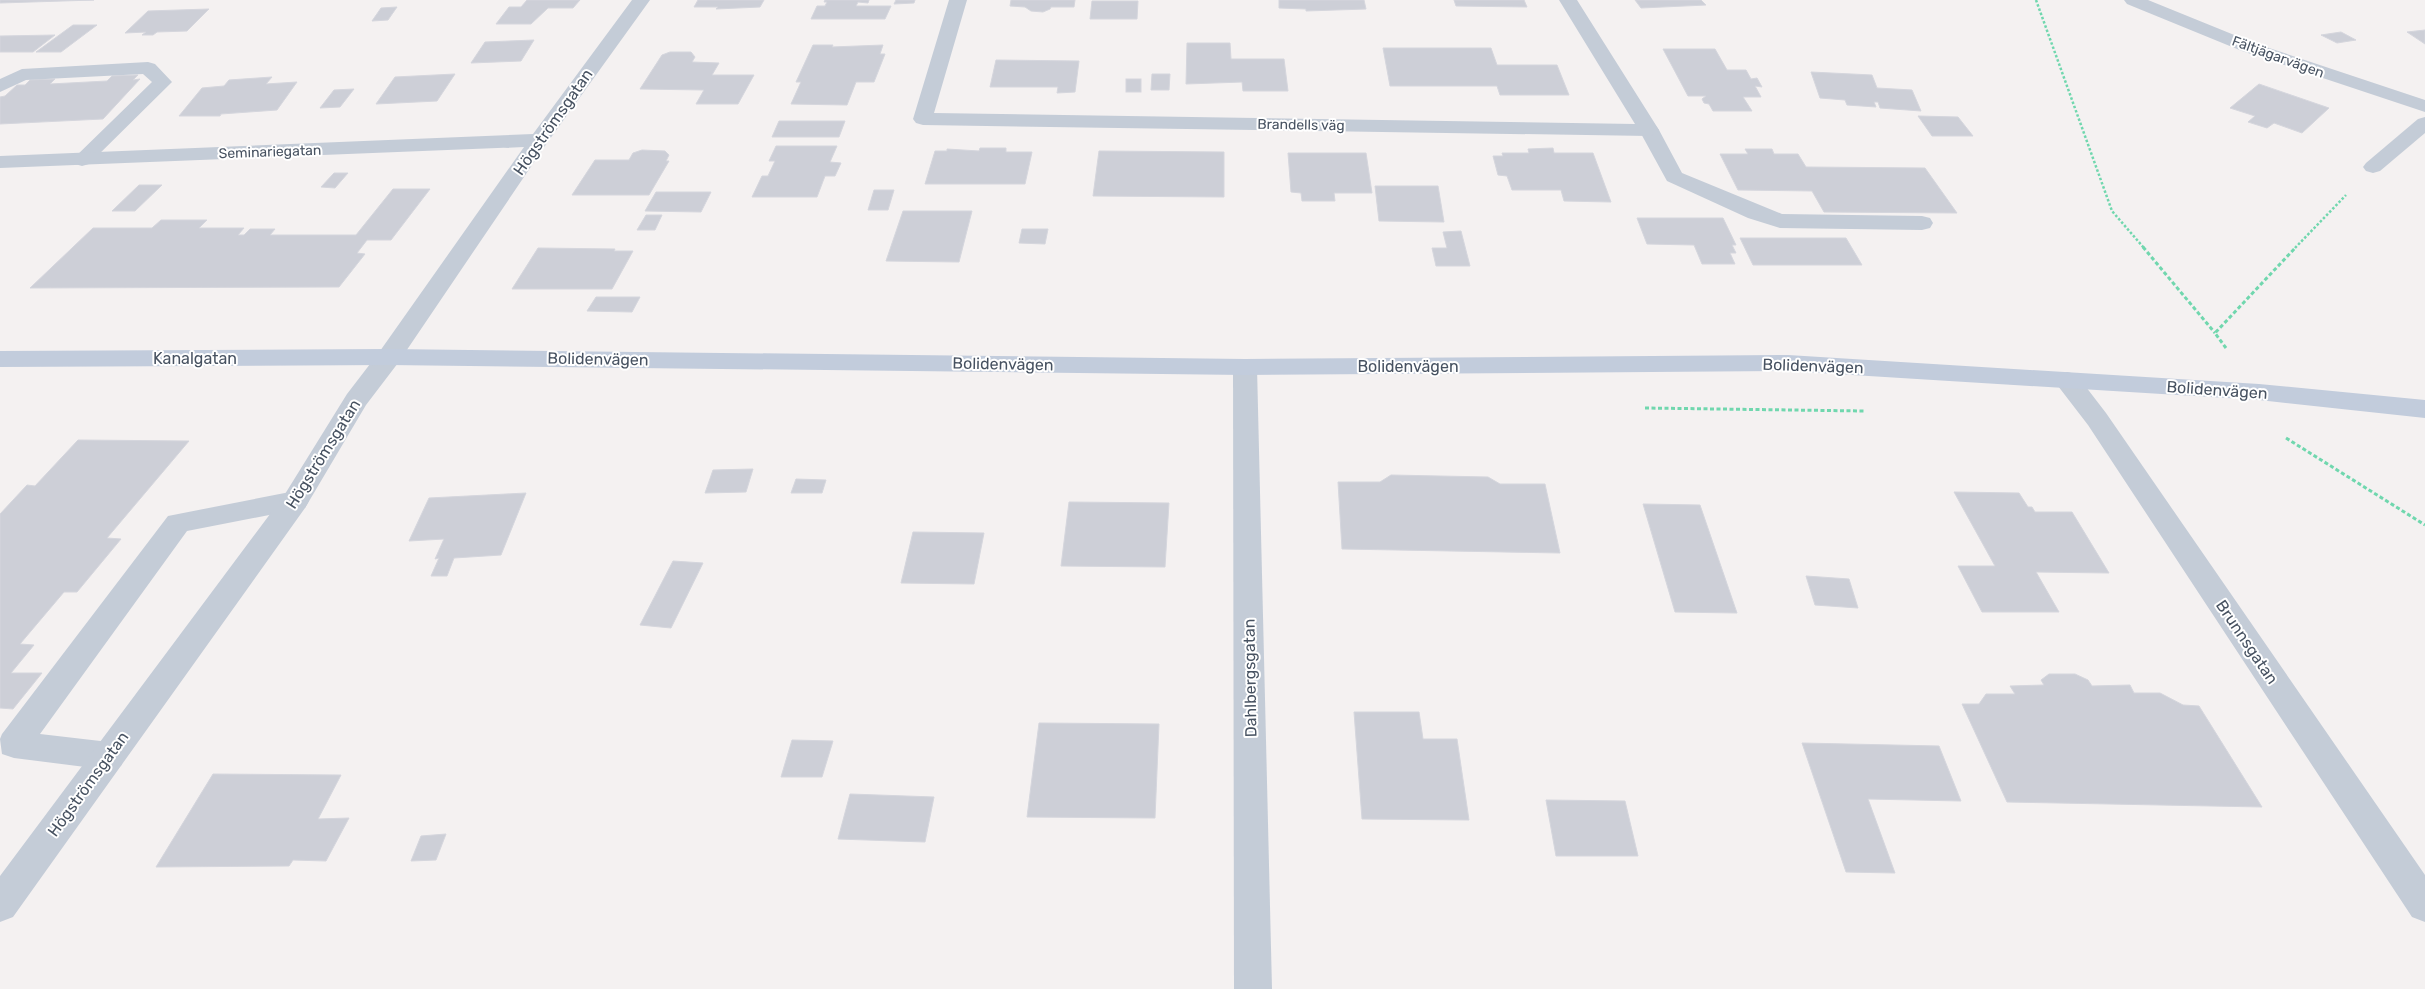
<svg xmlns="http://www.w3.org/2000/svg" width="2425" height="989" viewBox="0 0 2425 989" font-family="Rubik,sans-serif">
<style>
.building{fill:#cdcfd7;stroke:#d5d6dd}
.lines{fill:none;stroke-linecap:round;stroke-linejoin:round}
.path-far1{stroke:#70d7ae;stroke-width:2.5;stroke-dasharray:2.5 2;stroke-linecap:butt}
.path{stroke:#70d7ae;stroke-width:3;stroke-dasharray:4 2.5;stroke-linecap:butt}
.service{fill:#c4ccd7;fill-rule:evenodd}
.minor{fill:#c4ccd7;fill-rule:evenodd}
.secondary{fill:#c2ccdc;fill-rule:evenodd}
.labels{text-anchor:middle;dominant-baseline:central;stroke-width:4;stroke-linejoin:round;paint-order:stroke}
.far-street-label{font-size:14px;fill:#475261;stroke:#fff}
.street-label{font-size:16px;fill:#475261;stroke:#fff}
</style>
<rect width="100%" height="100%" fill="#f4f1f1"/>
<!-- building -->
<g class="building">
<path d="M 0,0 L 94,0 L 0,3 Z"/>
<path d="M 527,0 L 580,0 L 573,8 L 548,8 L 531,24 L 496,24 L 509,7 L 521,7 Z"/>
<path d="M 698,0 L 764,0 L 760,7 L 716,9 L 718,7 L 694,7 Z"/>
<path d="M 825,0 L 869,0 L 868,3 L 858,2 L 856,6 L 891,6 L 885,19 L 811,19 L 817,6 L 825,6 L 827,2 L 824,2 Z"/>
<path d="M 896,0 L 915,0 L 914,3 L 894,4 Z"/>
<path d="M 1011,0 L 1075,0 L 1074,7 L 1051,7 L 1050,9 L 1043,12 L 1031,11 L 1025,7 L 1010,6 Z"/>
<path d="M 1279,0 L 1364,0 L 1366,9 L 1306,11 L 1306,9 L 1279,8 Z"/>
<path d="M 1454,0 L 1524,0 L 1527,7 L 1456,6 Z"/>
<path d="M 1635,0 L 1701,0 L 1706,5 L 1641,8 Z"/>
<path d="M 1092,1 L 1138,1 L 1137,19 L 1090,19 Z"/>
<path d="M 397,7 L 388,20 L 372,21 L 381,8 Z"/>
<path d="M 209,9 L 187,31 L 157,32 L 153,35 L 142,35 L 146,32 L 125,33 L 148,11 Z"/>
<path d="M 73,25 L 97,25 L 61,52 L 36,52 Z"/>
<path d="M 2425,30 L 2425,44 L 2407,32 Z"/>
<path d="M 2341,32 L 2356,40 L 2337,43 L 2321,35 Z"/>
<path d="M 55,35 L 33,52 L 0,52 L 0,36 Z"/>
<path d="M 534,40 L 521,61 L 471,63 L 485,42 Z"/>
<path d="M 1187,43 L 1230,43 L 1231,59 L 1284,59 L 1288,91 L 1243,91 L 1242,82 L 1186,84 Z"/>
<path d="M 813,45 L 833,45 L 832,47 L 883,45 L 880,54 L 885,54 L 874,82 L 856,82 L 847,105 L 791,104 L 801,82 L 796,82 Z"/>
<path d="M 1383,48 L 1491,48 L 1497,65 L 1557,65 L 1569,95 L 1500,95 L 1497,86 L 1390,86 Z"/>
<path d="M 1663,49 L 1715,49 L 1727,70 L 1746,70 L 1751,79 L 1757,78 L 1762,87 L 1755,86 L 1761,97 L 1743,97 L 1752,111 L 1713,111 L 1709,104 L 1704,103 L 1702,99 L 1706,96 L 1688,96 Z"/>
<path d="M 670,52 L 691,52 L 695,57 L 692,62 L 719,63 L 712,75 L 754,75 L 738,104 L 696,104 L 704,90 L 640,89 L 662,55 Z"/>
<path d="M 996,60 L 1079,61 L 1075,92 L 1057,93 L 1058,87 L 990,87 Z"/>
<path d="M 1811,72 L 1872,75 L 1877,88 L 1912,90 L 1921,111 L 1880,108 L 1878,102 L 1874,102 L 1876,107 L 1847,105 L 1845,100 L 1820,98 Z"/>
<path d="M 455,74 L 437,101 L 376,104 L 395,77 Z"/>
<path d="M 1152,74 L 1170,74 L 1169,90 L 1151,90 Z"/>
<path d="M 138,75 L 133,80 L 140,79 L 103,119 L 0,124 L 0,97 L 5,96 L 17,85 L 25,85 L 30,80 L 55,79 L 50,84 L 107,81 L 112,76 Z"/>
<path d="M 272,77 L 266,84 L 297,82 L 277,110 L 221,114 L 220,116 L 179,116 L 202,88 L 224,86 L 229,80 Z"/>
<rect x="1126" y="79" width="15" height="13"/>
<path d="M 2259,84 L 2329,108 L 2302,133 L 2274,123 L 2267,128 L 2248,122 L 2255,116 L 2230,108 Z"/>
<path d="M 354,89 L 340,107 L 320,108 L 334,90 Z"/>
<path d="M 1918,116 L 1958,117 L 1973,136 L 1932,136 Z"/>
<path d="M 779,121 L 845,121 L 839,137 L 772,137 Z"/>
<path d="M 776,146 L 837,146 L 830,162 L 841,163 L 835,176 L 825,176 L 817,197 L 752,197 L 762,176 L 768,176 L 775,161 L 769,161 Z"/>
<path d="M 980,148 L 1006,148 L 1006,152 L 1032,152 L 1025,184 L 925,184 L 935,151 L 947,151 L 947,149 L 979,151 Z"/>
<path d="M 1553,148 L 1554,153 L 1593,153 L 1611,202 L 1564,201 L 1561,190 L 1512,190 L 1507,176 L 1498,175 L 1493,156 L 1503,156 L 1502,153 L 1529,153 L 1528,149 Z"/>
<path d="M 1745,149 L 1772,149 L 1774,154 L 1798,154 L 1806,167 L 1925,168 L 1957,213 L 1824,212 L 1812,191 L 1738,190 L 1720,154 L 1748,154 Z"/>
<path d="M 642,150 L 665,151 L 669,155 L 666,161 L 669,161 L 649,195 L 572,195 L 595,160 L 629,160 L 633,153 Z"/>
<path d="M 1099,151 L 1224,152 L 1224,197 L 1093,196 Z"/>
<path d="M 1288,153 L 1366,153 L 1372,193 L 1334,193 L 1335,201 L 1302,201 L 1301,193 L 1291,192 Z"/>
<path d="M 334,173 L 348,173 L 335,188 L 321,187 Z"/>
<path d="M 139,185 L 162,185 L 135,211 L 112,211 Z"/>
<path d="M 1375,186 L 1438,186 L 1444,222 L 1379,221 Z"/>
<path d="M 393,189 L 430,189 L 391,240 L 367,240 L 357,253 L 365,254 L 339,287 L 30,288 L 93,228 L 152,228 L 161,220 L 207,220 L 199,228 L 244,228 L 238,235 L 244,235 L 250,229 L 275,229 L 270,235 L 356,235 Z"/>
<path d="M 874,190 L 894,190 L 888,210 L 868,210 Z"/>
<path d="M 656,192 L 711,192 L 701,212 L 645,211 Z"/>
<path d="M 903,211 L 972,211 L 959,262 L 886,261 Z"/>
<path d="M 646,215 L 662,215 L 655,230 L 637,230 Z"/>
<path d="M 1637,218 L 1723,218 L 1736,245 L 1732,245 L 1736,253 L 1730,253 L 1735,264 L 1702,264 L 1694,245 L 1647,244 Z"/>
<path d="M 1022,229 L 1048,229 L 1045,244 L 1019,243 Z"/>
<path d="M 1461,231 L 1470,266 L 1436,266 L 1432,248 L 1447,248 L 1443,232 Z"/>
<path d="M 1740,238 L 1846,238 L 1862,265 L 1753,265 Z"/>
<path d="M 538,248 L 615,249 L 614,251 L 633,251 L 612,289 L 512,289 Z"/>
<path d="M 596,297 L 640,297 L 632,312 L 587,311 Z"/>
<path d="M 78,440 L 189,441 L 107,538 L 121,539 L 77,592 L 64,592 L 20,644 L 34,645 L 11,673 L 42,673 L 13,709 L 0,708 L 0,514 L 27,485 L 35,486 Z"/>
<path d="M 753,469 L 746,492 L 705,493 L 713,470 Z"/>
<path d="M 1391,475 L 1488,477 L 1500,484 L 1545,484 L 1560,553 L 1342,549 L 1338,482 L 1380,482 Z"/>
<path d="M 796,479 L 826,480 L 822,493 L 791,493 Z"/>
<path d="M 1954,492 L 2019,493 L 2028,507 L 2032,507 L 2035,512 L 2072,512 L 2109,573 L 2036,572 L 2059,612 L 1982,612 L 1958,566 L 1995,566 Z"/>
<path d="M 526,493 L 501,555 L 454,558 L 447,576 L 431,576 L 439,558 L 435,559 L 444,539 L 409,541 L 429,498 Z"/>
<path d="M 1069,502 L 1169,503 L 1165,567 L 1061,566 Z"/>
<path d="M 1643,504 L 1700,505 L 1737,613 L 1675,612 Z"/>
<path d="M 913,532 L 984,533 L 974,584 L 901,583 Z"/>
<path d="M 673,561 L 703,563 L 671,628 L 640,625 Z"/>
<path d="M 1806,576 L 1849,579 L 1858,608 L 1815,605 Z"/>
<path d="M 2049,674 L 2075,674 L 2088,680 L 2092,686 L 2130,685 L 2134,693 L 2160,693 L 2183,705 L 2199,706 L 2262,807 L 2007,802 L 1962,704 L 1979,704 L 1986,694 L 2015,694 L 2010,686 L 2044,685 L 2041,680 Z"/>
<path d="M 1354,712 L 1419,712 L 1423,739 L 1457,739 L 1469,820 L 1362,819 Z"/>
<path d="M 1039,723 L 1159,724 L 1155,818 L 1027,817 Z"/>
<path d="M 792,740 L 833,741 L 822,777 L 781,777 Z"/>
<path d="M 1802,743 L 1939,746 L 1961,801 L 1868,799 L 1895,873 L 1846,872 Z"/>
<path d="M 213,774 L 341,775 L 318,819 L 349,818 L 326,861 L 293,860 L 289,866 L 156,867 Z"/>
<path d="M 850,794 L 934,797 L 925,842 L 838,839 Z"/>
<path d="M 1546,800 L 1625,801 L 1638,856 L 1556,856 Z"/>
<path d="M 446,834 L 436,860 L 411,861 L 421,836 Z"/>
</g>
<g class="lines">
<!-- path-far1 -->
<g class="path-far1">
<path d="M 2036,0 L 2112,211 L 2144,248"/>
<path d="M 2295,248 L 2346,195"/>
</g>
<!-- path -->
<g class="path">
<path d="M 2143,247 L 2215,333"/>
<path d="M 2226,348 L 2215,333 L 2296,247"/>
<path d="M 1645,408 L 1864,411"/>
<path d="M 2286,438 L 2425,525"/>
</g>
<!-- service -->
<g class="service">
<path d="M 148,62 L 155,64 L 172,82 L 89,164 L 82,166 L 75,164 L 72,160 L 152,82 L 143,74 L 26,80 L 0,92 L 0,79 L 22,69 Z"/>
<path d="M 1649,124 L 1656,126 L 1659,130 L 1682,173 L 1782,214 L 1922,216 L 1930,218 L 1933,223 L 1930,228 L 1922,230 L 1780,228 L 1748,218 L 1667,181 L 1639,130 L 1642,126 Z"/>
<path d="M 295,491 L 305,494 L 309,501 L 305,508 L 187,531 L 40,734 L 109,742 L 121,746 L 125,756 L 121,766 L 109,770 L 14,758 L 2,754 L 0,739 L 2,734 L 168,516 Z"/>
</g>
<!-- minor -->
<g class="minor">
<path d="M 632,0 L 650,0 L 547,143 L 398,363 L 366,405 L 305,508 L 13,917 L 0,922 L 0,876 L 285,494 L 347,394 L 380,351 L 524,147 L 0,168 L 0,156 L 533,134 Z"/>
<path d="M 949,0 L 967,0 L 934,113 L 1635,124 L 1559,0 L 1577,0 L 1659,130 L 1656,134 L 1649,136 L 923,125 L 916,123 L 913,119 Z"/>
<path d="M 2124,0 L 2148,0 L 2254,43 L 2425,100 L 2425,112 L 2242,51 L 2127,4 Z"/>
<path d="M 2425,117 L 2425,133 L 2380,171 L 2373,173 L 2366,171 L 2363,167 L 2366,163 L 2418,119 Z"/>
<path d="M 1245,359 L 1254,361 L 1257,367 L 1272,989 L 1234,989 L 1233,367 L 1236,361 Z"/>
<path d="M 2067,372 L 2076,374 L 2106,413 L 2425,875 L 2425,922 L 2412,917 L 2088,425 L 2058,386 L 2054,380 L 2058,374 Z"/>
</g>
<!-- secondary -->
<path class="secondary" d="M 389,349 L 1245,359 L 1788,355 L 2259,384 L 2425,400 L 2425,418 L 2259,400 L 1788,371 L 1245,375 L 389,365 L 0,367 L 0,351 Z"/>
</g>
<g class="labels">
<!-- far-street labels -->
<g class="far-street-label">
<text transform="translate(2278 57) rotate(20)">Fältjägarvägen</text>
<text transform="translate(1301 125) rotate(1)">Brandells väg</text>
<text transform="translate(270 152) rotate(-2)">Seminariegatan</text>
</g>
<!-- street labels -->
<g class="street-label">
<text transform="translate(553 122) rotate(-55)">Högströmsgatan</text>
<text x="195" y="358">Kanalgatan</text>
<text transform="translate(598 359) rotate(1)">Bolidenvägen</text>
<text transform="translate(1003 364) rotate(1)">Bolidenvägen</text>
<text x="1408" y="366">Bolidenvägen</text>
<text transform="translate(1813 366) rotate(2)">Bolidenvägen</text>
<text transform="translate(2217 390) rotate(4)">Bolidenvägen</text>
<text transform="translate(323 454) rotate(-58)">Högströmsgatan</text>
<text transform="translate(2247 642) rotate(56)">Brunnsgatan</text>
<text transform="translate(1250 678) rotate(-91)">Dahlbergsgatan</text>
<text transform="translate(88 784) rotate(-54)">Högströmsgatan</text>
</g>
</g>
</svg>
